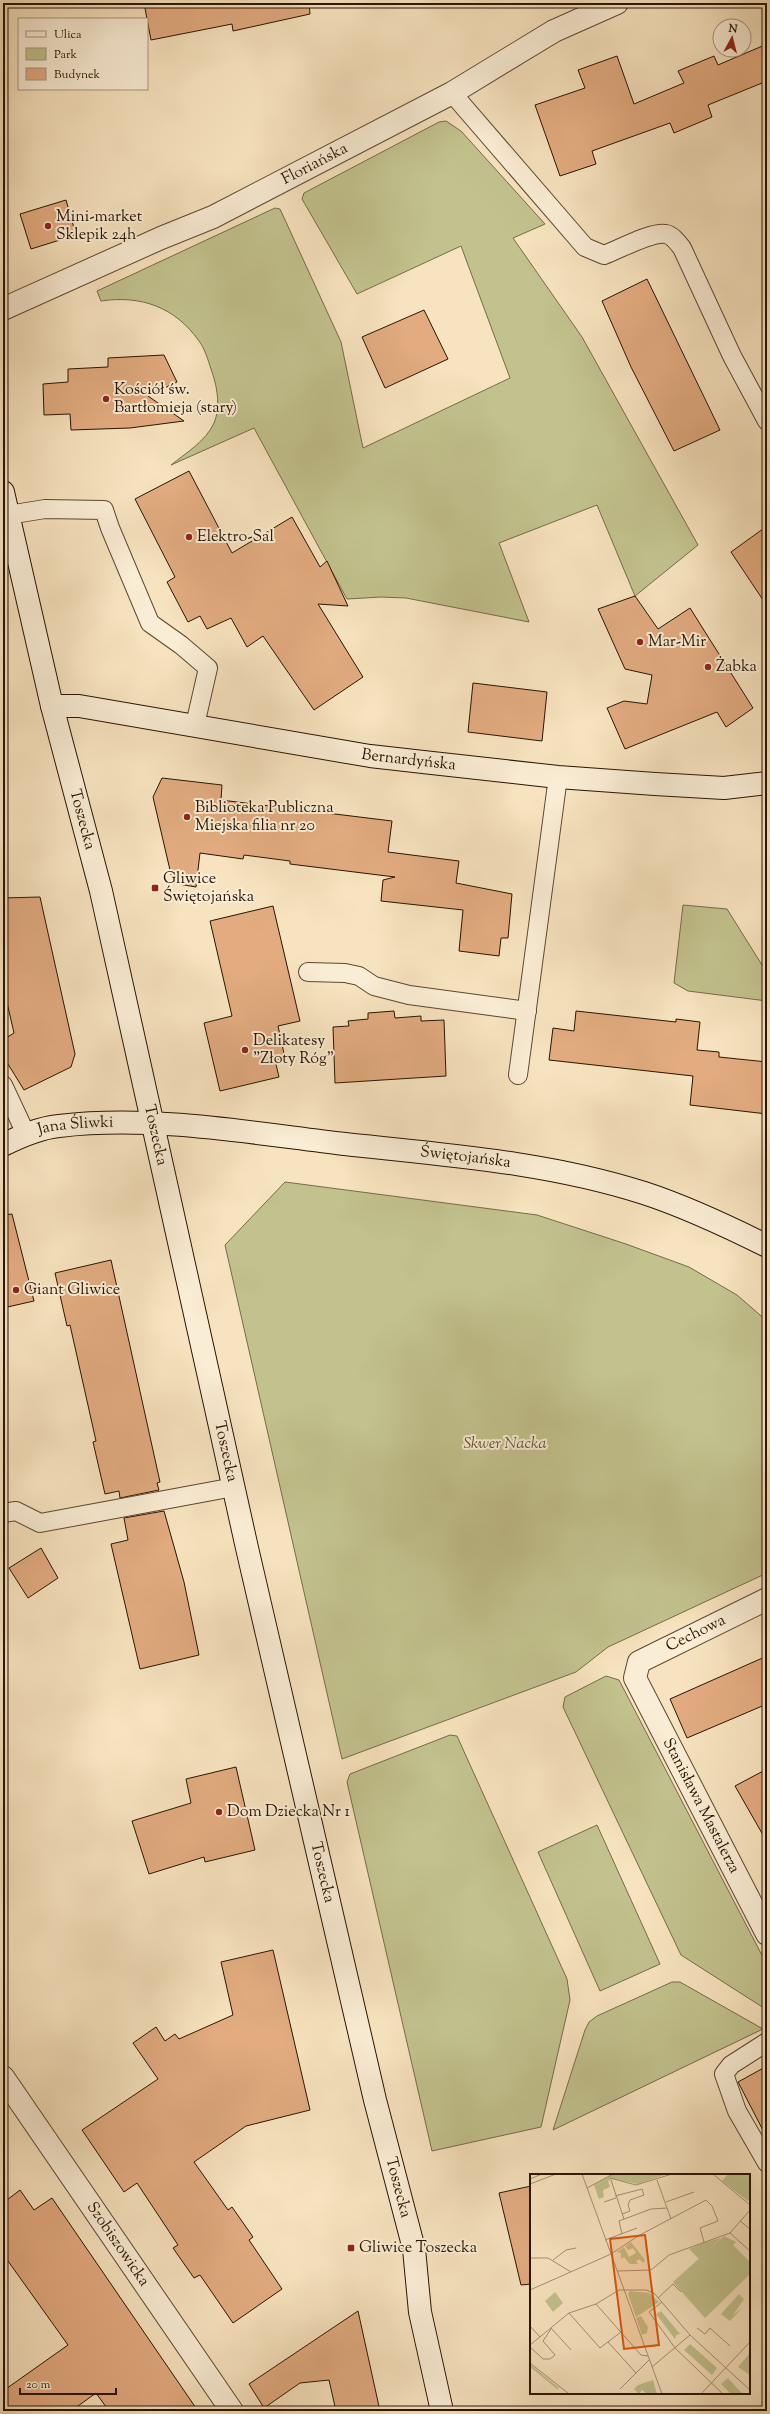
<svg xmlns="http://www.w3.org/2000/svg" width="770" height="2414" viewBox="0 0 770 2414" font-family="'Sorts Mill Goudy',serif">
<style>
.green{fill:#c2c28e;stroke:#766b48}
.building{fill:#e2ab80;stroke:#2a1401}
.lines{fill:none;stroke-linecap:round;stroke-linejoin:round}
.lane-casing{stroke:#5d4830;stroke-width:20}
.street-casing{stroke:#5d4830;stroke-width:24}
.secondary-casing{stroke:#2a1401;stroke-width:24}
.lane{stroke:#faedd5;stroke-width:18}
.street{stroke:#faedd5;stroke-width:22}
.secondary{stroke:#faedd5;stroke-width:22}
.poi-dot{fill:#8f2418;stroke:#faedd5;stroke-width:1.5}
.labels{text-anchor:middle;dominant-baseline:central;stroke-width:4;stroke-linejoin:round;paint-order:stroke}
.street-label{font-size:16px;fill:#2a1401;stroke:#faedd5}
.poi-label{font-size:16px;fill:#2a1401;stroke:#faedd5;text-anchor:start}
.park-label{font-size:16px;font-style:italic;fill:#5f5132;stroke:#faedd5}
.inset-road{fill:none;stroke:#a59073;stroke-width:1}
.view{fill:#de560b;fill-opacity:0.15;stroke:#de560b;stroke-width:2}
.inset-edge{fill:none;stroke:#2a1401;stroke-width:2}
</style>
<rect width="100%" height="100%" fill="#f7e3bf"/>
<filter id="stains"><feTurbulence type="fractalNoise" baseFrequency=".005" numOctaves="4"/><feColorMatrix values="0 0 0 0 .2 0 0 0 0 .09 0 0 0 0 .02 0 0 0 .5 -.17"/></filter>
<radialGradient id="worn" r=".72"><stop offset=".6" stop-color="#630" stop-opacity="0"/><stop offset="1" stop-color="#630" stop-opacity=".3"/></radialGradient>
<!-- green -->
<g class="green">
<path d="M 446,121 L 461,131 L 545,224 L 513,238 L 582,337 L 698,545 L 635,596 L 597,505 L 499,543 L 529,622 L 406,598 L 381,597 L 347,599 L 254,428 L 171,465 C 186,453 206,441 214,423 C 221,407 217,385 211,369 C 208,360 205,349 199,341 C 175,307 141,295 101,301 L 97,291 L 275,208 L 280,209 L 341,342 L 363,448 L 510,378 L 461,246 L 357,294 L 302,199 L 304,193 L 439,122 Z"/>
<path d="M 683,905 L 727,909 L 767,973 L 767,1001 L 688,991 L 674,983 Z"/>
<path d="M 285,1182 L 537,1215 L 626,1244 L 689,1267 L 737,1295 L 767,1321 L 767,1573 L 608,1647 L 576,1672 L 342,1759 L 225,1245 Z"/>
<path d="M 606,1676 L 619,1680 L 767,1965 L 767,2010 L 681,1955 L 563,1707 L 565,1697 Z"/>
<path d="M 450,1735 L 457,1736 L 567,1979 L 570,2000 L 541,2127 L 432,2151 L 347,1782 L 350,1774 Z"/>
<path d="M 597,1825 L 660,1964 L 600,1991 L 538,1852 Z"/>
<path d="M 672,1982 L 680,1982 L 763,2029 L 553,2130 L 585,2030 L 589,2022 L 597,2016 Z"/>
</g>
<!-- building -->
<g class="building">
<path d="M 144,3 L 309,3 L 310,14 L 233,31 L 232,24 L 151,40 Z"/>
<path d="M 767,44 L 767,81 L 708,105 L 712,117 L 674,133 L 670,123 L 592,151 L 596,164 L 560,176 L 535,105 L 585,88 L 578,70 L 617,56 L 634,104 L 684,83 L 678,71 L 714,56 L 718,65 Z"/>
<path d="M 66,200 L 76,235 L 31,249 L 20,214 Z"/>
<path d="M 647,279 L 720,430 L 674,451 L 631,367 L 602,301 Z"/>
<path d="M 424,310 L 448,359 L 385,388 L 362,337 Z"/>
<path d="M 164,355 L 177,382 L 148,396 L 184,421 L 130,428 L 71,430 L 70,414 L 44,415 L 43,384 L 68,382 L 68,369 L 108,367 L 108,358 Z"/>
<path d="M 189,471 L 232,553 L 292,517 L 320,567 L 327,561 L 348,606 L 318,604 L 363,677 L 314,710 L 263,636 L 247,647 L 231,618 L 207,629 L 200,616 L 188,622 L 167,582 L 175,577 L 135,499 Z"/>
<path d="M 767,526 L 767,606 L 731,552 Z"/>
<path d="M 635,596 L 658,629 L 690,608 L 753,708 L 726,727 L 717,712 L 625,749 L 607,708 L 624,701 L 647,704 L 652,675 L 625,669 L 598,609 Z"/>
<path d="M 473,683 L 547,692 L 542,741 L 468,732 Z"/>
<path d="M 162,778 L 222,785 L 221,800 L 392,821 L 388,852 L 459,861 L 456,883 L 512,894 L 508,938 L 501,938 L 499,956 L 459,951 L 463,910 L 381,901 L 383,880 L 395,877 L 290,864 L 290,861 L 244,855 L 243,859 L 200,853 L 196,887 L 173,883 L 153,797 Z"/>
<path d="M 40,897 L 75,1054 L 71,1067 L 24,1090 L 3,1056 L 3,1040 L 14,1033 L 3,985 L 3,898 Z"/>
<path d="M 273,906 L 300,1021 L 278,1026 L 285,1058 L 275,1060 L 279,1077 L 220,1091 L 204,1023 L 232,1016 L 210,921 Z"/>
<path d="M 394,1011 L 395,1018 L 421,1016 L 421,1021 L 444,1020 L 446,1076 L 335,1083 L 333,1027 L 349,1026 L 348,1021 L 368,1019 L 368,1013 Z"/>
<path d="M 576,1011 L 676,1022 L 676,1019 L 700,1022 L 697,1050 L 719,1052 L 719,1057 L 767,1062 L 767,1114 L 690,1105 L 693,1076 L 549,1060 L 553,1028 L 574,1031 Z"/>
<path d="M 12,1214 L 34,1301 L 3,1308 L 3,1215 Z"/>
<path d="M 111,1260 L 160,1482 L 157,1483 L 159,1490 L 120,1498 L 119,1491 L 105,1494 L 93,1442 L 96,1441 L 70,1325 L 67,1326 L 55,1273 Z"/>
<path d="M 164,1511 L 184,1582 L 199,1655 L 140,1669 L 111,1544 L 128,1540 L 124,1518 Z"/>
<path d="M 41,1548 L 58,1578 L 28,1598 L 9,1568 Z"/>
<path d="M 767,1656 L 767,1704 L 687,1738 L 670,1699 Z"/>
<path d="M 236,1767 L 255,1850 L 205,1862 L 204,1857 L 149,1874 L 132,1821 L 191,1803 L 186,1779 Z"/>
<path d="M 767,1769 L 767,1842 L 735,1786 Z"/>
<path d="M 273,1950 L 310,2110 L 246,2126 L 194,2162 L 228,2210 L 232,2207 L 253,2237 L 249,2240 L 282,2289 L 233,2323 L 200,2275 L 194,2278 L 173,2248 L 178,2245 L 137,2183 L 124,2192 L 82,2130 L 158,2079 L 133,2043 L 156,2027 L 165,2041 L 175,2034 L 179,2039 L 233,2015 L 221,1962 Z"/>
<path d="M 767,2066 L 767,2138 L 738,2082 Z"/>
<path d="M 531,2186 L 531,2284 L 521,2285 L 499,2193 Z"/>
<path d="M 20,2190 L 34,2210 L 52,2198 L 198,2411 L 109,2411 L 96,2393 L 71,2411 L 3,2411 L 3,2391 L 68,2345 L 3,2254 L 3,2203 Z"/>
<path d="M 358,2311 L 380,2411 L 336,2411 L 329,2380 L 300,2383 L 264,2408 L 249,2384 Z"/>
</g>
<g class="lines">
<!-- lane casing -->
<g class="lane-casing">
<g id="lane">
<path d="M 452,93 L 585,247 L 604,255 C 618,250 652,231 666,234 C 672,235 678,243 682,248 L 732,356 L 767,421"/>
<path d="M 8,515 L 45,509 L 104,510 L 110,528 L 150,623 L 181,645 L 208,668 L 195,725"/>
<path d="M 308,972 L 345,973 L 359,976 L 374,986 L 409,995 L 527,1011"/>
<path d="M 518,1075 L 558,777"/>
<path d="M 3,1085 L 26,1134"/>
<path d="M 3,1513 L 16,1511 L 40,1523 L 234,1487"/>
<path d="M 767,2042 L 731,2065 L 724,2074 L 737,2111 L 767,2163"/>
</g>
</g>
<!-- street casing -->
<g class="street-casing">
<g id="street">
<path id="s1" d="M 3,309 L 161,238 L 213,217 L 452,93 L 554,31 L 617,3"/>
<path id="s2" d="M 767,1599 L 639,1662 L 635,1678 L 767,1934"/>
<path id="s3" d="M 3,2077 L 232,2411"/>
</g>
</g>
<!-- secondary casing -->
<g class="secondary-casing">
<g id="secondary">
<path id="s4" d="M 3,492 L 52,706 L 101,891 L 247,1548 L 375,2100 L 414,2249 L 420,2312 L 442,2411"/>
<path id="s5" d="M 52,706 L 79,706 L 370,756 L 432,763 L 558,777 L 655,784 L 724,788 L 767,783"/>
<path id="s6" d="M 3,1145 C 21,1136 39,1128 59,1126 C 154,1115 251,1133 345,1144 C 445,1155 548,1162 644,1193 C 687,1207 727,1226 767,1246"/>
</g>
</g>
<!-- lane -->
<use href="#lane" class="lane"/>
<!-- street -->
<use href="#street" class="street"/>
<!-- secondary -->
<use href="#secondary" class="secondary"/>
</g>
<!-- markers -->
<g class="poi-dot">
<circle cx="48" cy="226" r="4"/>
<circle cx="106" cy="399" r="4"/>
<circle cx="189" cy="537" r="4"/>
<circle cx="640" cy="642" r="4"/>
<circle cx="708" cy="667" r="4"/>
<circle cx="187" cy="817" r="4"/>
<rect x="151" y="884" width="8" height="8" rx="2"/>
<circle cx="245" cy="1050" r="4"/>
<circle cx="16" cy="1290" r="4"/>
<circle cx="219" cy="1812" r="4"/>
<rect x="347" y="2244" width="8" height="8" rx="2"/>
</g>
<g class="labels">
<!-- street labels -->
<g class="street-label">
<text stroke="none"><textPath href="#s1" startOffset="344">Floriańska</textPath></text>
<text stroke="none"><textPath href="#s5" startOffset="361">Bernardyńska</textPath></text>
<text stroke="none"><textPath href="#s4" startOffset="337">Toszecka</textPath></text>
<text stroke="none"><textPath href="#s6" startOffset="76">Jana Śliwki</textPath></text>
<text stroke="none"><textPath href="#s4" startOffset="661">Toszecka</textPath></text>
<text stroke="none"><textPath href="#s6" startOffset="468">Świętojańska</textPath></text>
<text stroke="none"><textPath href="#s4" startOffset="985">Toszecka</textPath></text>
<text transform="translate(696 1634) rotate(-26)">Cechowa</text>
<text stroke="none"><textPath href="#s2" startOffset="303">Stanisława Mastalerza</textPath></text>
<text stroke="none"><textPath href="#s4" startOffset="1417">Toszecka</textPath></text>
<text stroke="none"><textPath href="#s4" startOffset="1741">Toszecka</textPath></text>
<text stroke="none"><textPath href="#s3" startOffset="203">Szobiszowicka</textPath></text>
</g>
<!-- poi labels -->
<g class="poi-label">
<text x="56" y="217">Mini-market<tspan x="56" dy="18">Sklepik 24h</tspan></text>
<text x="114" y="390">Kościół św.<tspan x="114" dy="18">Bartłomieja (stary)</tspan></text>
<text x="197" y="537">Elektro-Sal</text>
<text x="648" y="642">Mar-Mir</text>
<text x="716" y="667">Żabka</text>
<text x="195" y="808">Biblioteka Publiczna<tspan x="195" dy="18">Miejska filia nr 20</tspan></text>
<text x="163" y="879">Gliwice<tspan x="163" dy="18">Świętojańska</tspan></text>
<text x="253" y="1041">Delikatesy<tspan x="253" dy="18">"Złoty Róg"</tspan></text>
<text x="24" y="1290">Giant Gliwice</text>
<text x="227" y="1812">Dom Dziecka Nr 1</text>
<text x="359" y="2248">Gliwice Toszecka</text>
</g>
<!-- park labels -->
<g class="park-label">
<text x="505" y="1444">Skwer Nacka</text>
</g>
</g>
<!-- overview -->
<g transform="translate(530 2174)">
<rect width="220" height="220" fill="#f7e3bf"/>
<path d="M 83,0 L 137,0 L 108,10 L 82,5 L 78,7 L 80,13 L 73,16 L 74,23 L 69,25 L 64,11 ZM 198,0 L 220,0 L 220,25 L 218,27 L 192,7 ZM 194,62 L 206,68 L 203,71 L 220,88 L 220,100 L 175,144 L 143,108 ZM 191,64 L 169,85 L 159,75 L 173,69 ZM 101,68 L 115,86 L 113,89 L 110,85 L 106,87 L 108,90 L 100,90 L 94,83 L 91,85 L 91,79 L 87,78 L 94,73 L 99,83 L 106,79 L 103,74 L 98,76 L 95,72 ZM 100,117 L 119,119 L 129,128 L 106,143 L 98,120 ZM 25,118 L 33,129 L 23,138 L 15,127 ZM 209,120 L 214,125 L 203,141 L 212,134 L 200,147 L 191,140 ZM 131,137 L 150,160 L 146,161 L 145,165 L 126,140 ZM 111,142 L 118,153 L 117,159 L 112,161 L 106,144 ZM 160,170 L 187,194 L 182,201 L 154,176 ZM 220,179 L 220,201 L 208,193 ZM 0,190 L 29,214 L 27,215 L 0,193 ZM 198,204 L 206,213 L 213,220 L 201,220 L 191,210 ZM 123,206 L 127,220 L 117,220 L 112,216 L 109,220 L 104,215 L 108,211 Z" fill="#c2c28e"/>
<path class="inset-road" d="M 52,0 L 132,220M 183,0 L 220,31M 80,4 L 106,11 L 142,0M 0,5 L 12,0M 81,6 L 94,45M 127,6 L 137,34M 0,10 L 26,0M 57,14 L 83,0M 85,22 L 112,15 L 114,21 L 100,26 L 98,31 L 100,37 L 92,40M 74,28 L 86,24M 136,28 L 164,18M 210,47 L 220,55M 200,59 L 220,77M 92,60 L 89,47 L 121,35 L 137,34 L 141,45M 75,66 L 107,54M 0,84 L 18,84 L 41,98M 23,86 L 36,76 L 46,74M 87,97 L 121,96 L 139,81 L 200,59 L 220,36M 0,116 L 81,80 L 108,62 L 176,26 L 182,32 L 188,47 L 170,54 L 174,68M 128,124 L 143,110 L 151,118M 132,128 L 119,138 L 145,174 L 193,220M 66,130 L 111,181 L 118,182M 39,139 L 70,174 L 91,158M 0,152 L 10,163M 21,154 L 41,176M 167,154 L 175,160 L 180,154 L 200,172M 78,168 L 106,199M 0,171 L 39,139 L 66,130 L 89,116 L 116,116 L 124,119 L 160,161 L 220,216M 0,173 L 13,185 L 20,185 L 25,181 L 13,167 L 21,155M 0,189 L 39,220M 122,193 L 160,161M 90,215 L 119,186M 171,220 L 220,168"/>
<path class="view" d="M 115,61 L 129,171 L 94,175 L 80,65 Z"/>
<rect width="220" height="220" class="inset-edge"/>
</g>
<!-- margin -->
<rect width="770" height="2414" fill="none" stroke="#f7e3bf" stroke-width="16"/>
<rect x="4" y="4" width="762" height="2406" fill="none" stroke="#2a1401" stroke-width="2"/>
<rect x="8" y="8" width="754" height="2398" fill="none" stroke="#2a1401"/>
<!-- legend -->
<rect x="18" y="18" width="130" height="72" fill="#faedd5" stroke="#a79680"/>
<rect x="26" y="31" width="20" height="6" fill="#faedd5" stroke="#a79680"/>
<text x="54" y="38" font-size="12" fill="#2a1401">Ulica</text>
<rect x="26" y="48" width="20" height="12" fill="#c2c28e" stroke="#a79680"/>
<text x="54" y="58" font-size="12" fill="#2a1401">Park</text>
<rect x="26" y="68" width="20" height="12" fill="#e2ab80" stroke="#a79680"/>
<text x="54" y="78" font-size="12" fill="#2a1401">Budynek</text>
<!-- north arrow -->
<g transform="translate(732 38) rotate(7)"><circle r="19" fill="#faedd5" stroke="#a79680"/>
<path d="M0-3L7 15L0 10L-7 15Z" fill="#8f2418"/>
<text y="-6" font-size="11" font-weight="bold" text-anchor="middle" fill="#2a1401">N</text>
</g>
<!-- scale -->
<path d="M20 2388v6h96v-6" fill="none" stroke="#2a1401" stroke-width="2"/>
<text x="26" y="2388" font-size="12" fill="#2a1401" stroke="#faedd5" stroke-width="3" paint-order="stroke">20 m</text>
<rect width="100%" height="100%" filter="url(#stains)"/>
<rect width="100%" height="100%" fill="url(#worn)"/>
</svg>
